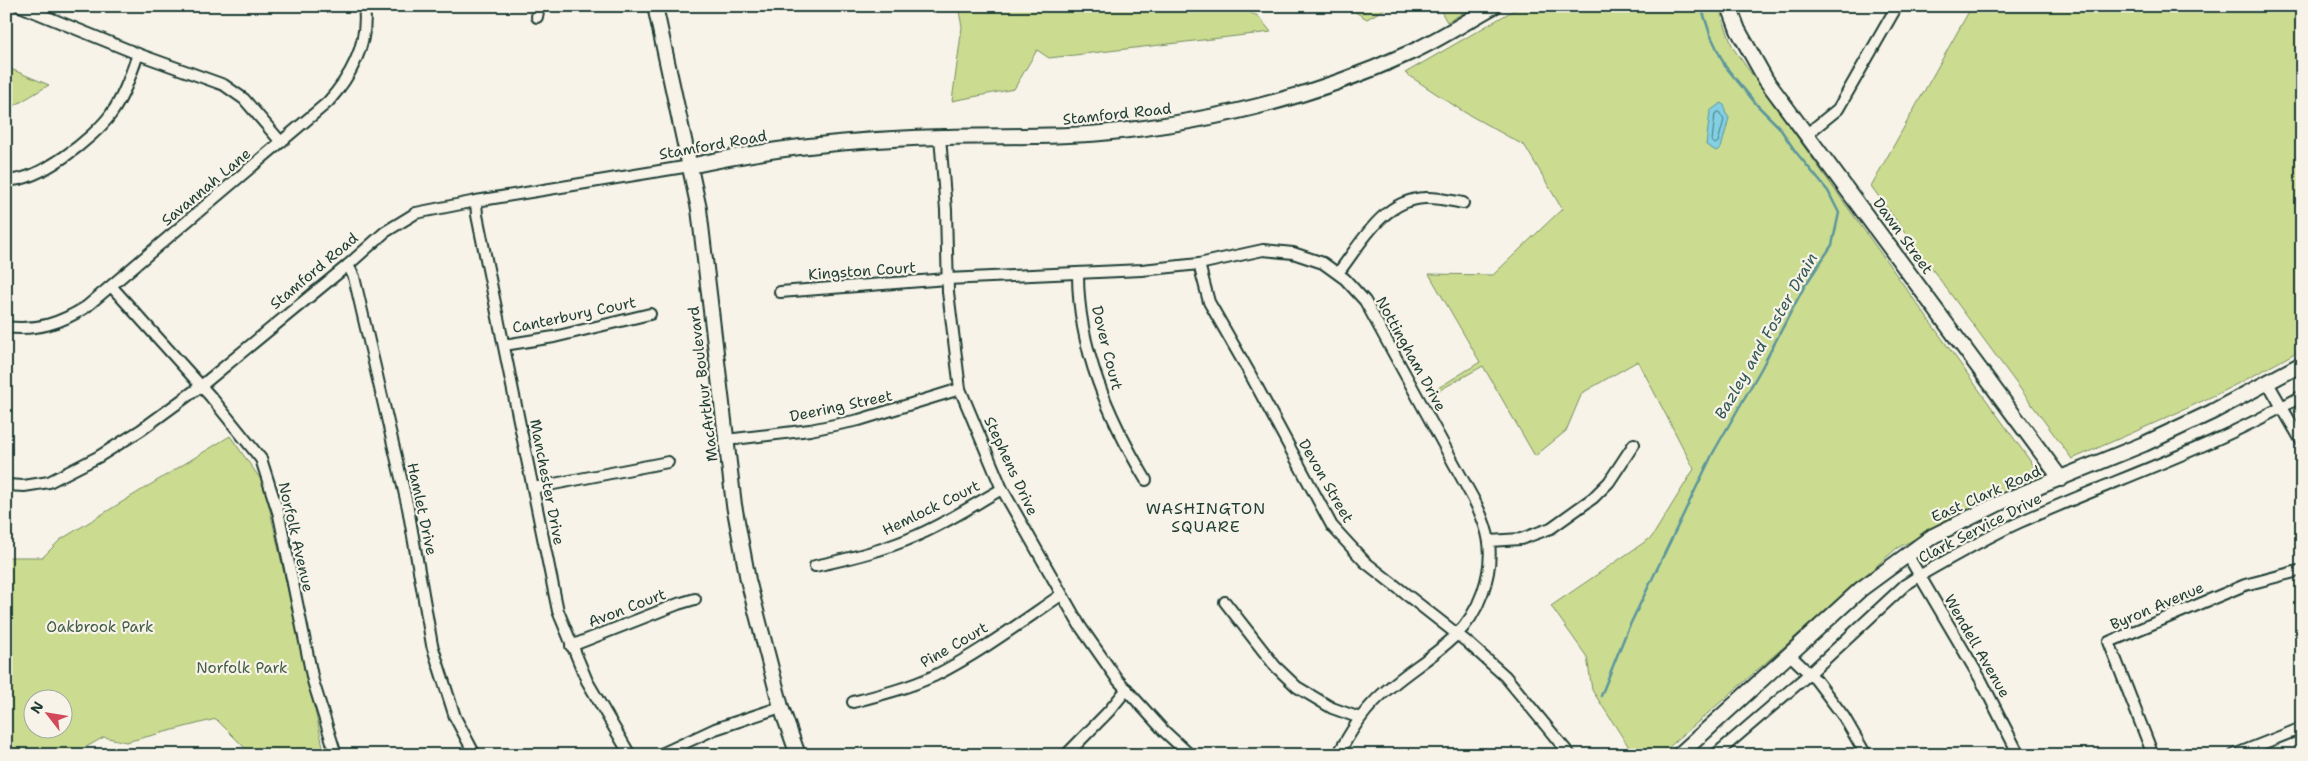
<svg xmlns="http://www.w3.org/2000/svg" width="2308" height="761" viewBox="0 0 2308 761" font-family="'Shantell Sans',sans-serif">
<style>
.green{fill:#cbdc90;stroke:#758c62;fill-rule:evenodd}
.water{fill:#83cfe3;stroke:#5b959d}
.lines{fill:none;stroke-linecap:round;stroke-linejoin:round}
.shore{stroke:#47777a;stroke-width:1}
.stream{stroke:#5b959d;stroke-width:2.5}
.street-casing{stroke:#1f3d34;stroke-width:14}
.secondary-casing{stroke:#1f3d34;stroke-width:18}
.street{stroke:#f7f3e8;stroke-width:10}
.secondary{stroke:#f7f3e8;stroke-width:14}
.labels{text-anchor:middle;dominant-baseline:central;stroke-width:4.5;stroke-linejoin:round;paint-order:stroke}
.street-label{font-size:15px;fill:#1f3d34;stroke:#f7f3e8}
.park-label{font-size:15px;fill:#415d46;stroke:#f7f3e8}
.water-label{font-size:16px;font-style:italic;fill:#335a57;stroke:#f7f3e8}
.neighbourhood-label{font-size:16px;letter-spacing:1px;fill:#1f3d34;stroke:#f7f3e8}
</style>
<rect width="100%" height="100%" fill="#f7f3e8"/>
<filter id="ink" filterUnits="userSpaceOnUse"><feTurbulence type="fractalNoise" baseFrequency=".02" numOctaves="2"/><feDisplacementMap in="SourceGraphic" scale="10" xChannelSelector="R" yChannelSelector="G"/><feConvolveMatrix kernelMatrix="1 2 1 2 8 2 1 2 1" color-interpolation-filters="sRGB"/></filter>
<g filter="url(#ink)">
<!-- green -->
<g class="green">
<path d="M 958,6 L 1234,6 L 1258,16 L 1271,32 L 1049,58 L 1037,50 L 1014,89 L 952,101 L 962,27 Z"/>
<path d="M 1345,6 L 1390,6 L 1367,19 Z"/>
<path d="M 1438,6 L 1476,6 L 1447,22 Z"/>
<path d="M 1521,6 L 1718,6 L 1733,48 L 2041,476 L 1897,548 L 1660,755 L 1634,755 L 1592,690 L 1587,657 L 1551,606 L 1652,537 L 1694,469 L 1638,361 L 1582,393 L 1566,431 L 1535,456 L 1483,366 L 1431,395 L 1430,393 L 1480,362 L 1429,274 L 1493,275 L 1562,209 L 1525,146 L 1464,112 L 1405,73 Z"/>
<path d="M 1972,6 L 2302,6 L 2302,349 C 2228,392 2151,425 2072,459 L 1871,186 Z"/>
<path d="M 6,67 L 49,85 L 14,106 L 6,102 Z"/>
<path d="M 230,436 L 264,484 L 325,755 L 252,755 L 216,719 L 126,742 L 104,737 L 72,755 L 6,755 L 6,557 L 43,557 L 60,540 ZM 32,698 L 62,698 L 62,728 L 32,728 Z"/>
</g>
<!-- water -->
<path class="water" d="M 1721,103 L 1725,106 L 1725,112 L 1729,118 L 1721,148 L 1716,151 L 1706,145 L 1710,111 Z"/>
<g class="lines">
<!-- shore -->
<path class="shore" d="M 1719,112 L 1724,120 L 1718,142 L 1715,144 L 1712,141 L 1715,114 Z"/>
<!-- stream -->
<path class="stream" d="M 1601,696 L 1627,631 L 1713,453 L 1761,369 L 1804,287 L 1832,245 L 1839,213 L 1828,191 L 1795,151 L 1779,127 L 1757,105 L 1725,66 L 1710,34 L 1701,6"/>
<!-- street casing -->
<g class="street-casing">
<g id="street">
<path d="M 20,6 L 138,54 L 224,85 L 244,99 L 281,142"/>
<path d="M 537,17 L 539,6"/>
<path d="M 1807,134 L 1838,109 L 1897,6"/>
<path d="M 940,137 L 946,210 L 948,292 L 960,389 L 1002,489 L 1080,626 L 1117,679 L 1164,731 L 1190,755"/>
<path d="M 6,180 C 37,183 94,138 111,114 C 124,96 131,74 138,54"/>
<path d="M 476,201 L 477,215 L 558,611 L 587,681 L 630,755"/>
<path d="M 1199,264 L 1209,302 L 1249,372 L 1332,526 L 1365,562 L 1467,642 L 1505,676 L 1570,755"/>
<path d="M 348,265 L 354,277 L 408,508 L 432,645 L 455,717 L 475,755"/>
<path d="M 1338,273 C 1361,244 1382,200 1425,198 C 1437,197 1451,201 1463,203"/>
<path d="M 1078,274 C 1078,349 1109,418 1146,480"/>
<path d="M 112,287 L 211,397 L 261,459 L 279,515 L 313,681 L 336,755"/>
<path d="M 780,292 L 947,279 L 1142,270 L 1199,264 L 1263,250 L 1293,253 L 1323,263 L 1345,279 L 1365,301 L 1475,502 C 1481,514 1487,528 1489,542 C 1493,574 1479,614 1455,636 C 1430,660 1399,676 1375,701 C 1360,716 1348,736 1338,755"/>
<path d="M 6,327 C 37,331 61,323 86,307 L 328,102 C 352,75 369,43 364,6"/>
<path d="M 504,345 L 554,337 L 650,314"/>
<path d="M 2268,383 L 2302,442"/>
<path d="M 726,440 L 810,430 L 859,420 L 960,389"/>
<path d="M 6,485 L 24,486 L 49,482 L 98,457 L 141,430 L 201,386 L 348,265 L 385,232 L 416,213 L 476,201 L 690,166"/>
<path d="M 533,488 L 668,462"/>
<path d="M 1489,541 L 1521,539 L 1551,528 L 1593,498 L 1609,482 L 1634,444"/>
<path d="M 1907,554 L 1981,680 L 2019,755"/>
<path d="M 815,566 C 843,560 870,554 896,544 C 933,531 968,508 1002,489"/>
<path d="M 1225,602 L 1275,666 L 1297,687 L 1332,708 L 1360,718"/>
<path d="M 571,646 L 678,604 L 695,599"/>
<path d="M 1790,655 L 1816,680 L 1844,717 L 1866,755"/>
<path d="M 853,702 C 880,695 908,688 934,676 C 978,654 1020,623 1061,595"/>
<path d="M 659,755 L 715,729 L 781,707"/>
<path d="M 1066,755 L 1109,711 L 1127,689"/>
<path d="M 1715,755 L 1808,675 L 1905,585 L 1919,576 C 1952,557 1985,538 2020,522 C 2114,480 2212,448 2302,396"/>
<path d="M 2153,755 L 2109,642 L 2245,585 L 2302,570"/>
<path d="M 2234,755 L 2302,728"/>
</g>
</g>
<!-- secondary casing -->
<g class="secondary-casing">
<g id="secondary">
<path d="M 655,6 L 699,209 L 734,505 L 748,580 L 781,707 L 798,755"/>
<path d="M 1729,6 L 1738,30 L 1766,80 L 2061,479"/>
<path d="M 690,166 C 773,147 858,139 943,137 C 996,135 1048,138 1101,133 C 1206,123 1311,98 1407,54 C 1437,41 1465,22 1494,6"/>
<path d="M 1679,755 L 1861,589 L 1933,536 L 2004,501 L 2144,444 L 2212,412 L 2302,364"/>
</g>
</g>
<!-- street -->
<use href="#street" class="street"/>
<!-- secondary -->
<use href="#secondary" class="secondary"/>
</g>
</g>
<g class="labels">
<!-- street labels -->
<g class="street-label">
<text transform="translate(1117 114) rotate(-6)">Stamford Road</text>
<text transform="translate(713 145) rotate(-10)">Stamford Road</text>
<text transform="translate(206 187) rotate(-40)">Savannah Lane</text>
<text transform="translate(1903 236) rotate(54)">Dawn Street</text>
<text transform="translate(314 271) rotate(-40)">Stamford Road</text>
<text transform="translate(862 271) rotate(-4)">Kingston Court</text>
<text transform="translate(574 315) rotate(-12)">Canterbury Court</text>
<text transform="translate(1107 348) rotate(76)">Dover Court</text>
<text transform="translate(1411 354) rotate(61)">Nottingham Drive</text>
<text transform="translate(703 384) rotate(-97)">MacArthur Boulevard</text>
<text transform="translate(841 406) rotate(-12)">Deering Street</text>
<text transform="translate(1011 466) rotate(65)">Stephens Drive</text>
<text transform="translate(1326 481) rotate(60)">Devon Street</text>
<text transform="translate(547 482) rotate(79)">Manchester Drive</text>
<text transform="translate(1986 494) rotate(-24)">East Clark Road</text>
<text transform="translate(931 508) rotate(-26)">Hemlock Court</text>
<text transform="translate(422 509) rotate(78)">Hamlet Drive</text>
<text transform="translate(1980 528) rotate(-27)">Clark Service Drive</text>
<text transform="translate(296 537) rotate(77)">Norfolk Avenue</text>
<text transform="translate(2157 606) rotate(-23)">Byron Avenue</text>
<text transform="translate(627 608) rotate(-21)">Avon Court</text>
<text transform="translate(954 645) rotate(-30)">Pine Court</text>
<text transform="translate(1977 646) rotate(60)">Wendell Avenue</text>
</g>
<!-- park labels -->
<g class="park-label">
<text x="100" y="627">Oakbrook Park</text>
<text x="242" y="668">Norfolk Park</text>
</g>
<!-- water labels -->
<g class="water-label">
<text transform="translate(1766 336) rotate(-60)">Bazley and Foster Drain</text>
</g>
<!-- neighbourhood labels -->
<g class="neighbourhood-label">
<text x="1206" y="508">WASHINGTON<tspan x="1206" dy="18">SQUARE</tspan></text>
</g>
</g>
<!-- margin -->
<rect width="2308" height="761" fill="none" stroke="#f7f3e8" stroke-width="25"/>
<rect x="12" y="12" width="2283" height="736" fill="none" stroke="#1f3d34" stroke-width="2" filter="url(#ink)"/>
<!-- north arrow -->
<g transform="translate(48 714) rotate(301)"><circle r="24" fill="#f7f3e8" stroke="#a1aaa0"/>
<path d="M0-4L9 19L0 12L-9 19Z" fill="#d1495b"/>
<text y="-8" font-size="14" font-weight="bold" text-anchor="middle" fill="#1f3d34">N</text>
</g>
</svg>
